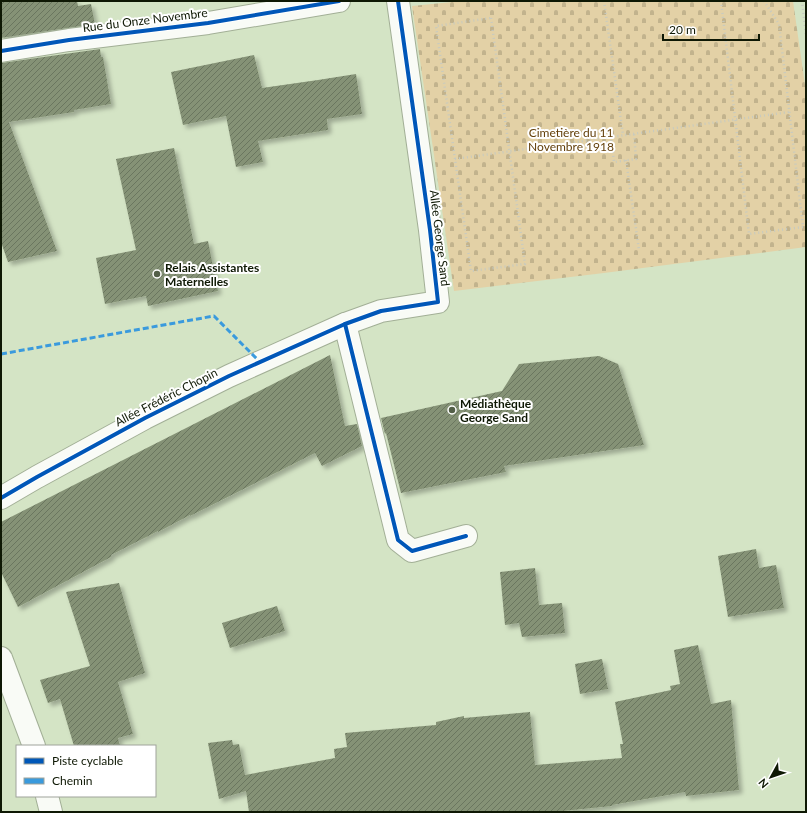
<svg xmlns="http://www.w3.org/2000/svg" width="807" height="813" viewBox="0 0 807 813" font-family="Lato,sans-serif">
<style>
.cemetery{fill:url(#cemetery-stones)}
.building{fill:url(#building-hatch);filter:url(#shadow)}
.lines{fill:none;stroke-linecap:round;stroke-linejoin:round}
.minor-casing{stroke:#a2af96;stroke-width:24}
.tertiary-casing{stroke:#a2af96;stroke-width:24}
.secondary-casing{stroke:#a2af96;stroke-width:24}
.path{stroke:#c6cac1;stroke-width:2.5;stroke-dasharray:1 3;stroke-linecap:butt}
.minor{stroke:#f9fbf6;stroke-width:22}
.tertiary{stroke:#f9fbf6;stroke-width:22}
.secondary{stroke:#f9fbf6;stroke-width:22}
.quiet{stroke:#3a9add;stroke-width:3;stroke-dasharray:6 3;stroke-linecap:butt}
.cycleway-casing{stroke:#fff;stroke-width:6}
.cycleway{stroke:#0057b8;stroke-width:4}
.poi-dot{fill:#535f48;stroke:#fff;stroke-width:1.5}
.labels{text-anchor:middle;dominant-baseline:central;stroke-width:4;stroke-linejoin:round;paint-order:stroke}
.street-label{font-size:12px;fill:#0e1804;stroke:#fff}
.park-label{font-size:12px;fill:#64400b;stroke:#fff}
.poi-label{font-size:12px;font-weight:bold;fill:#0e1804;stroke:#fff;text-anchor:start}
</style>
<defs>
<pattern id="cemetery-stones" width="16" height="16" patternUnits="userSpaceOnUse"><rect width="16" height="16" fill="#e3d1a6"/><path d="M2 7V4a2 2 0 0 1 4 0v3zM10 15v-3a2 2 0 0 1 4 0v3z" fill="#c2b38d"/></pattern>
<pattern id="building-hatch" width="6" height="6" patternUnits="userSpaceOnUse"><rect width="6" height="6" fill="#859276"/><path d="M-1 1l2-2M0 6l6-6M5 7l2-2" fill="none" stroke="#6b765f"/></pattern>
<filter id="shadow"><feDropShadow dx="3.5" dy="3.5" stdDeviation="2" flood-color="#0004"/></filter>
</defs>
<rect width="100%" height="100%" fill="#d4e4c5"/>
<!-- cemetery -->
<path class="cemetery" d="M 462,1 L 793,1 L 806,92 L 806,247 L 604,273 L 454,291 L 412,6 Z"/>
<!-- building -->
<g class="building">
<path d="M 1,1 L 77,1 L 78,6 L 91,4 L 95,24 L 67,28 L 1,38 Z"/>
<path d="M 100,49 L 101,57 L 103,57 L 111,104 L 74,110 L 74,112 L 9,122 L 57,251 L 8,262 L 1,242 L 1,63 Z"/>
<path d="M 254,55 L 262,88 L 318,80 L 356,74 L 362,114 L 327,119 L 328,130 L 258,141 L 263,162 L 236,167 L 226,116 L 183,125 L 171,72 Z"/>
<path d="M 174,148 L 194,244 L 208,241 L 218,291 L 148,306 L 146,296 L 105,304 L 96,258 L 136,250 L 116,159 Z"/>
<path d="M 330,355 L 345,426 L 357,424 L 362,446 L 322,466 L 315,453 L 190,516 L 190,515 L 158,532 L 158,531 L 111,555 L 111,557 L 18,607 L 1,572 L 1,522 Z"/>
<path d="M 599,356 L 618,364 L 644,445 L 504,466 L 506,472 L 401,493 L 386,433 L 385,434 L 381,418 L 502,391 L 519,364 Z"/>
<path d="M 756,549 L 759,568 L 776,565 L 784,608 L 728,617 L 718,556 Z"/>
<path d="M 535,568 L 539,605 L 562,603 L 565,633 L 522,637 L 519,623 L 505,625 L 500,572 Z"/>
<path d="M 119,583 L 145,673 L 118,682 L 133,734 L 118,738 L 120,746 L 74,746 L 60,699 L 48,703 L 40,680 L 90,666 L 66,592 Z"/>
<path d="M 277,606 L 285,631 L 230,648 L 222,623 Z"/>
<path d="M 698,645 L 711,704 L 731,700 L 739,790 L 686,796 L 685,792 L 612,805 L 612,806 L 553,812 L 249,812 L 246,791 L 219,799 L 208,743 L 232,740 L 233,745 L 239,744 L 245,775 L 335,758 L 334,749 L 347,747 L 345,733 L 436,725 L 436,722 L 464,716 L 464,718 L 530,712 L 535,765 L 622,758 L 620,744 L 623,744 L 615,702 L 671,690 L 670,686 L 680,684 L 674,650 Z"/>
<path d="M 602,659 L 608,689 L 580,694 L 575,664 Z"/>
</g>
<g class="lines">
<!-- minor casing -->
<g class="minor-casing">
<g id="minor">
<path d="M 398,1 L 430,230 L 438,302 L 381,311 L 345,324 L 398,540 L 412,551 L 466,536"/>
<path d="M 1,498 L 37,477 L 145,418 L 229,376 L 345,324"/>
</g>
</g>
<!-- tertiary casing -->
<g class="tertiary-casing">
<path id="tertiary" d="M 1,51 L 69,40 L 208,23 L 339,1"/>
</g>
<!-- secondary casing -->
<g class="secondary-casing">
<g id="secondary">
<path d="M 1,658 L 34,746"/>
<path d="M 47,796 L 51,812"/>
</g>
</g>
<!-- path -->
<g class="path">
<path d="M 604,1 L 623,135"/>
<path d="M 721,1 L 749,234 L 803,227 L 779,24 L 764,1"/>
<path d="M 802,1 L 806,35"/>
<path d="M 491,18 L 525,264 L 471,271 L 436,26 Z"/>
<path d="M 611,136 L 614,162 L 636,159 L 634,133"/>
<path d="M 455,159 L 789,112"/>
<path d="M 626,160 L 639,250"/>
</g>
<!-- minor -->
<use href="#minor" class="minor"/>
<!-- tertiary -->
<use href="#tertiary" class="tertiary"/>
<!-- secondary -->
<use href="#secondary" class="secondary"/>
<!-- quiet -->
<path class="quiet" d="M 1,354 L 214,316 L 260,362"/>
<!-- cycleway casing -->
<g class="cycleway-casing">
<g id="cycleway">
<path d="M 398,1 L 430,230 L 438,302 L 381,311 L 345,324 L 398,540 L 412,551 L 466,536"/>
<path d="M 1,51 L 69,40 L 208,23 L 339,1"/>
<path d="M 1,498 L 37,477 L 145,418 L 229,376 L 345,324"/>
</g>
</g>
<!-- cycleway -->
<use href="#cycleway" class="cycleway"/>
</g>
<!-- markers -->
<g class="poi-dot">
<circle cx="157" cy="274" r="4"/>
<circle cx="452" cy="410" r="4"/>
</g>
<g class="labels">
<!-- street labels -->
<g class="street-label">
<text transform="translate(145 20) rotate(-7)">Rue du Onze Novembre</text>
<text transform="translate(440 238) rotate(83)">Allée George Sand</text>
<text transform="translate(166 397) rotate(-27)">Allée Frédéric Chopin</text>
</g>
<!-- park labels -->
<g class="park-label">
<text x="571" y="132">Cimetière du 11<tspan x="571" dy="14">Novembre 1918</tspan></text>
</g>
<!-- poi labels -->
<g class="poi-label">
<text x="165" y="267">Relais Assistantes<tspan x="165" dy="14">Maternelles</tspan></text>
<text x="460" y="403">Médiathèque<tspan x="460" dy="14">George Sand</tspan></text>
</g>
</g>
<!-- border -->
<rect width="807" height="813" fill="none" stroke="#0e1804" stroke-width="4"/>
<!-- legend -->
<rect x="16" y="745" width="140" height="52" fill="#ffffff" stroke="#9fa39b"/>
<rect x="24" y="758" width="20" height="6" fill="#0057b8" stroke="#9fa39b"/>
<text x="52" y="765" font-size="12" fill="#0e1804">Piste cyclable</text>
<rect x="24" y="778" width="20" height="6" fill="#3a9add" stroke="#9fa39b"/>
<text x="52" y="785" font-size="12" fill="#0e1804">Chemin</text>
<!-- north arrow -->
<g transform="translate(771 777) rotate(230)" stroke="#ffffff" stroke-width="3" paint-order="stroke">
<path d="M0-3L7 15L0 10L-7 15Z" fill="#0e1804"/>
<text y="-6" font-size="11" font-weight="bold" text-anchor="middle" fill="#0e1804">N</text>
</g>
<!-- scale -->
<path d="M663 34v6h96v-6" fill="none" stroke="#0e1804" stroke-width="2"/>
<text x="669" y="34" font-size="12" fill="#0e1804" stroke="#ffffff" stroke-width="3" paint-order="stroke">20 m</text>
</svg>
